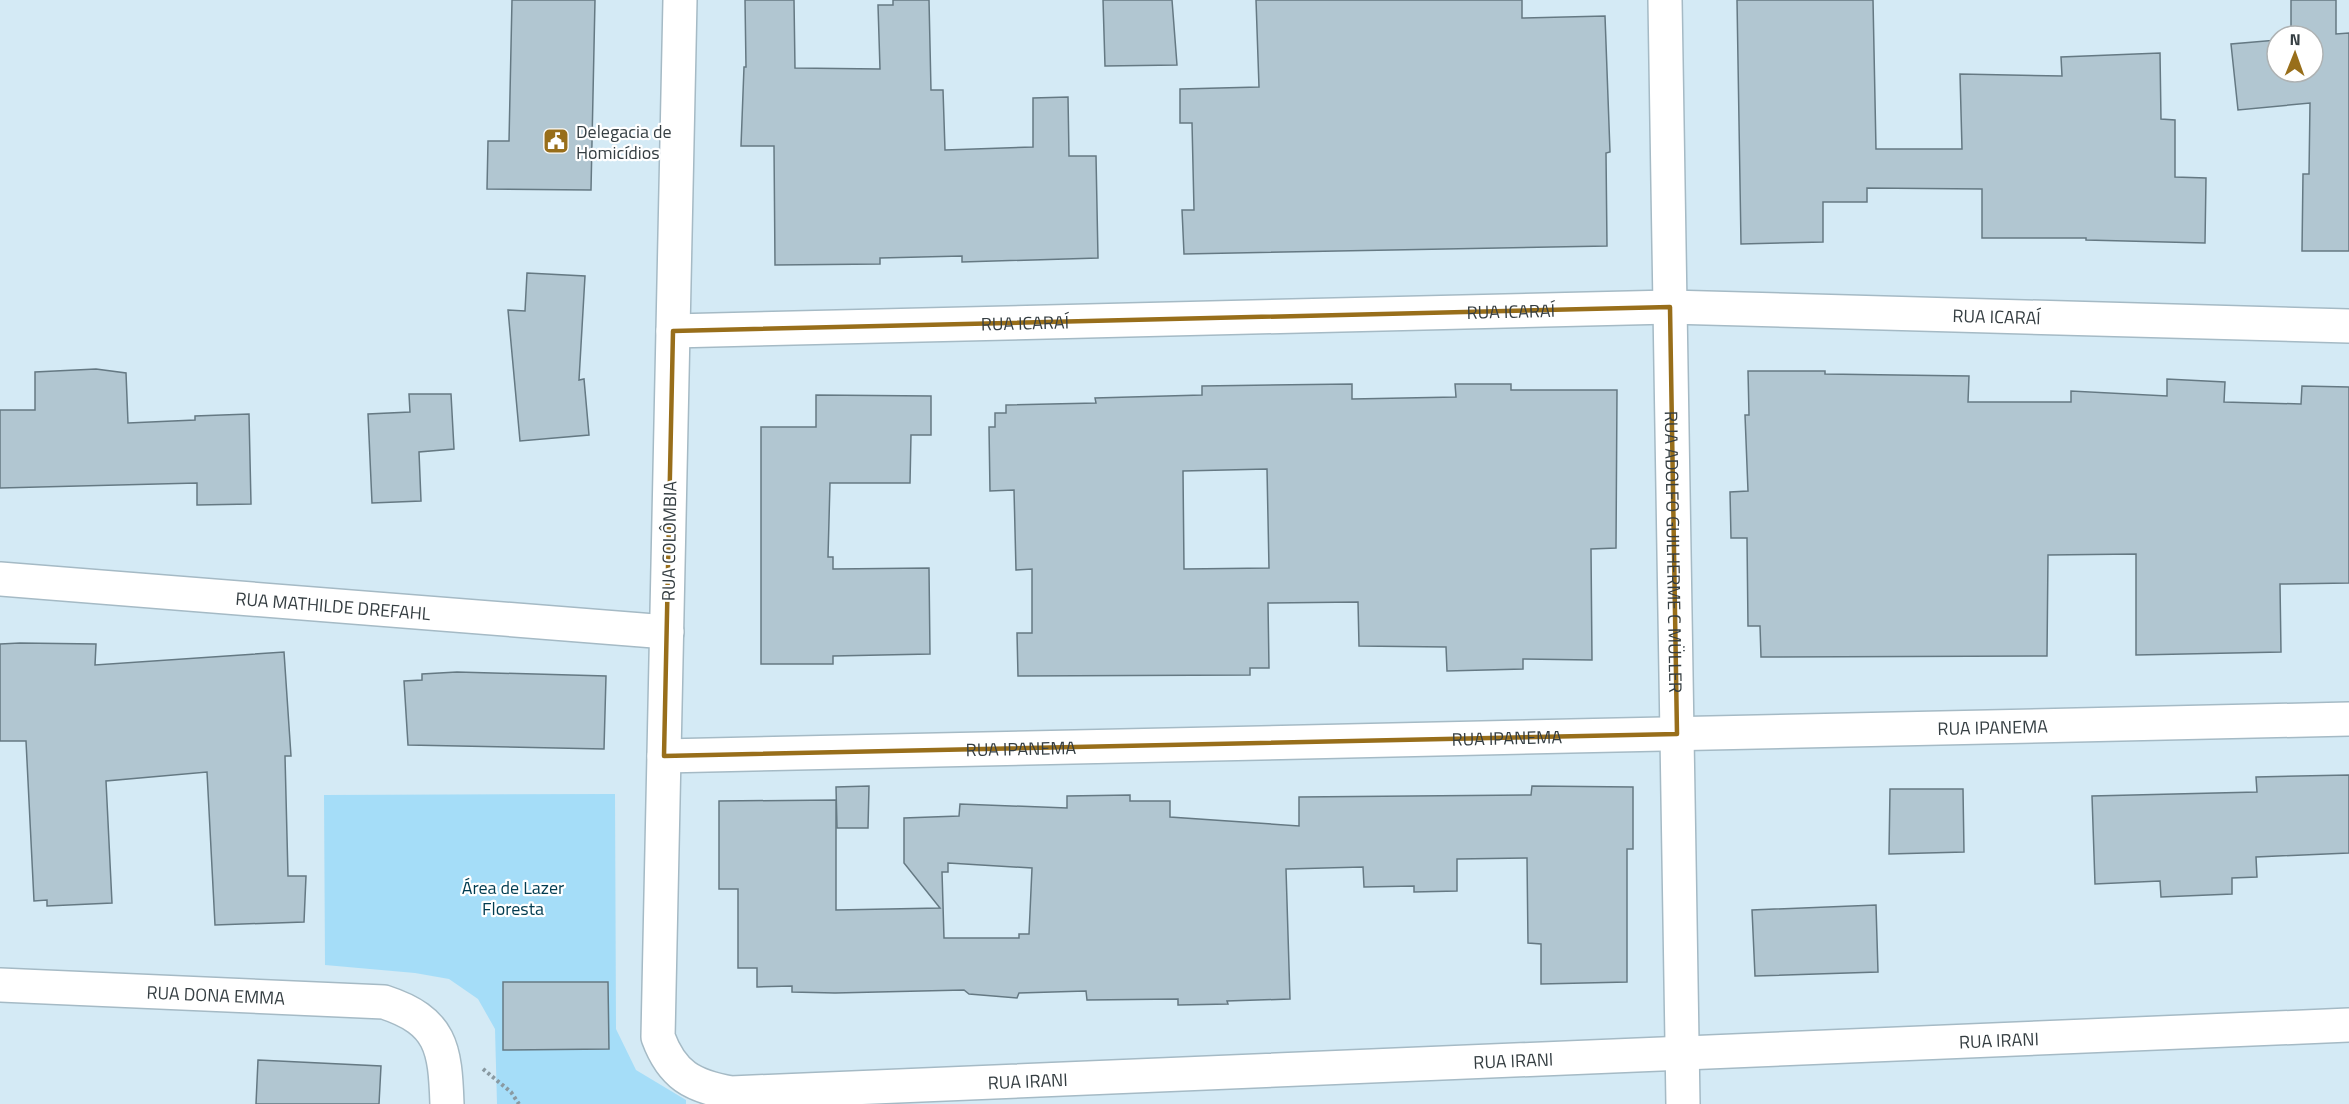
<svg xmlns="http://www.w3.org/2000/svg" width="2349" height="1104" viewBox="0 0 2349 1104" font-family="'Titillium Web',sans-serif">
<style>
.green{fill:#a5ddf8}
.building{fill:#b1c6d1;stroke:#657983;stroke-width:1.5;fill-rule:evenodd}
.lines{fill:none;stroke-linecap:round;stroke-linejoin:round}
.street-casing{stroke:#a5bac5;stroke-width:36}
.path{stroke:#8999a1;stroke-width:4;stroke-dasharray:3 3;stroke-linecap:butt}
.street{stroke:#fff;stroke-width:33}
.marked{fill:none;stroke:#986e1a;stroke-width:4.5;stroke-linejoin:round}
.labels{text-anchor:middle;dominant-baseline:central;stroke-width:4.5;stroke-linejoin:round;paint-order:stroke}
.poi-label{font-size:18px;fill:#353e42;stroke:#fff;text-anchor:start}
.street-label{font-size:18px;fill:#353e42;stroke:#fff}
.park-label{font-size:18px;fill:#013c51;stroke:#fff}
</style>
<rect width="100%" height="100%" fill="#d4eaf5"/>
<!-- green -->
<path class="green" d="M 615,794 L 616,1029 L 636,1070 L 686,1100 L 686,1104 L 497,1104 L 495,1029 L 478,999 L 449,979 L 415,973 L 325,965 L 324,795 Z"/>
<!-- building -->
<g class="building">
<path d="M 512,0 L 595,0 L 591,190 L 487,189 L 488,141 L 509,141 Z"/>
<path d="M 745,0 L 794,0 L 795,68 L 880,69 L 878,5 L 893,5 L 893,0 L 929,0 L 931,90 L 943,90 L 945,150 L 1033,147 L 1033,98 L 1068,97 L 1069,156 L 1096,156 L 1098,258 L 962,262 L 962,256 L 880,258 L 880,264 L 775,265 L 774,146 L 741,146 L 744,67 L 746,67 Z"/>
<path d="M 1103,0 L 1172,0 L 1177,65 L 1105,66 Z"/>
<path d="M 1256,0 L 1522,0 L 1522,18 L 1605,16 L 1610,152 L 1606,153 L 1607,246 L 1184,254 L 1182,210 L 1194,210 L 1192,123 L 1180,123 L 1180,89 L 1259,87 Z"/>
<path d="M 1737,0 L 1873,0 L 1876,149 L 1962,149 L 1960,74 L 2062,76 L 2061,57 L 2160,53 L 2161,119 L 2175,120 L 2175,177 L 2206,178 L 2205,243 L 2086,240 L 2086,238 L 1982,238 L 1982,189 L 1867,188 L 1867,202 L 1823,202 L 1823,242 L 1741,244 Z"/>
<path d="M 2291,0 L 2336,0 L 2336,34 L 2349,33 L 2349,251 L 2302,251 L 2303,174 L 2309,174 L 2310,103 L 2238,110 L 2231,44 L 2277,40 L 2277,72 L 2313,72 L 2313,36 L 2291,36 Z"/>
<path d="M 527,273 L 585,276 L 579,380 L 584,379 L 589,435 L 520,441 L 508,310 L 525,311 Z"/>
<path d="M 96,369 L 126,373 L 128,423 L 195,420 L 195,416 L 249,414 L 251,504 L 197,505 L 197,483 L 0,488 L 0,410 L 35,410 L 35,372 Z"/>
<path d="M 1748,371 L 1825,371 L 1825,374 L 1969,376 L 1968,402 L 2071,402 L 2071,391 L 2167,396 L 2167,379 L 2225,382 L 2224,402 L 2301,404 L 2302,386 L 2349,387 L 2349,583 L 2280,584 L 2281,652 L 2136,655 L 2136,554 L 2048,555 L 2047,656 L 1761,657 L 1760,626 L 1748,626 L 1747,538 L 1731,538 L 1730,492 L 1748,491 L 1745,415 L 1749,415 Z"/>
<path d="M 1352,384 L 1352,399 L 1456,397 L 1455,384 L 1511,384 L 1511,390 L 1617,390 L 1616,548 L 1591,549 L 1592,660 L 1523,659 L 1523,669 L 1447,671 L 1446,647 L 1359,646 L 1358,602 L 1268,603 L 1269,668 L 1250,668 L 1250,675 L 1018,676 L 1017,633 L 1032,633 L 1032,569 L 1016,570 L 1014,490 L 990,491 L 989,427 L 995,427 L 995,413 L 1006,413 L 1006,405 L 1096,403 L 1095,398 L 1202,395 L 1202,386 ZM 1267,469 L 1269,568 L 1184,569 L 1183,471 Z"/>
<path d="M 409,394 L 451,394 L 454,449 L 419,452 L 421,501 L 372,503 L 368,414 L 410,412 Z"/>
<path d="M 816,395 L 931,396 L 931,435 L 911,435 L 910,483 L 830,483 L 828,557 L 833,557 L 833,569 L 929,568 L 930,654 L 833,656 L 833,664 L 761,664 L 761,427 L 816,427 Z"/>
<path d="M 20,643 L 96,644 L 95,665 L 284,652 L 291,756 L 285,756 L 288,876 L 306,876 L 304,922 L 215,925 L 207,772 L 106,781 L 112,903 L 47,906 L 47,900 L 34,901 L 26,741 L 0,741 L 0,644 Z"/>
<path d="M 457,672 L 606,676 L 604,749 L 408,745 L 404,681 L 422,680 L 422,674 Z"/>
<path d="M 2349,775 L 2349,853 L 2256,857 L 2257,877 L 2232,878 L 2232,894 L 2161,897 L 2160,881 L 2095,884 L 2092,796 L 2257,792 L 2256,777 Z"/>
<path d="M 869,786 L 868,828 L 837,828 L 836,787 Z"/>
<path d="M 1532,786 L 1633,787 L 1633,849 L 1627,849 L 1627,982 L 1541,984 L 1541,944 L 1528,943 L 1527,858 L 1457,859 L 1457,891 L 1414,892 L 1414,886 L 1364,887 L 1363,867 L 1286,869 L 1290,999 L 1227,1001 L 1228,1004 L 1178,1005 L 1178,999 L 1087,1000 L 1086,991 L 1019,993 L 1017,998 L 969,994 L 964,990 L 835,993 L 792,992 L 792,986 L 757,987 L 757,968 L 738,968 L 738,889 L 719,889 L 719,801 L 836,800 L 836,910 L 940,908 L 904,863 L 904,818 L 959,816 L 960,804 L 1067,808 L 1067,796 L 1130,795 L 1130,801 L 1170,801 L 1170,817 L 1299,826 L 1299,797 L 1531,795 ZM 948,863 L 1032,868 L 1029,934 L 1019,934 L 1019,938 L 944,938 L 942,872 L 948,872 Z"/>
<path d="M 1890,789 L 1963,789 L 1964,852 L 1889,854 Z"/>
<path d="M 1876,905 L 1878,972 L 1755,976 L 1752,910 Z"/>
<path d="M 503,982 L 608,982 L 609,1049 L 503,1050 Z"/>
<path d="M 258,1060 L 381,1066 L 379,1104 L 256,1104 Z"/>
</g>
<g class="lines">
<!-- street casing -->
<g class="street-casing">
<g id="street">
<path id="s1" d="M 680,0 L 658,1037 C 672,1075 692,1086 731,1093 L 2349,1025"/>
<path id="s2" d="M 1665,0 L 1683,1104"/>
<path id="s3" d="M 673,331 L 1670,307 L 2349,326"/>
<path id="s4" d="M 0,579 L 667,632"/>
<path id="s5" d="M 664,756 L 2349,719"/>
<path id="s6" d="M 0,985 L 384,1002 C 442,1021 445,1048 447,1104"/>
</g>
</g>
<!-- path -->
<path class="path" d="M 483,1069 L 511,1092 L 519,1104"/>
<!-- street -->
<use href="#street" class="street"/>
</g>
<!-- marked area -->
<path class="marked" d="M 1670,307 L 1677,734 L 664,756 L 673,331 Z"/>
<!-- icons -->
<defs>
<g id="civic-square" transform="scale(1.35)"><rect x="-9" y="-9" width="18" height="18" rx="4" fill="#986e1a" stroke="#fff"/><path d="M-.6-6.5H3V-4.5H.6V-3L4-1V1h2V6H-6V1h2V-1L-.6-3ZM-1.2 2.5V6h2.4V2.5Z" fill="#fff"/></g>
</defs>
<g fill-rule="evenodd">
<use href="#civic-square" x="556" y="141"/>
</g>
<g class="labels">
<!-- poi labels -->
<g class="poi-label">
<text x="576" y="131">Delegacia de<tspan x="576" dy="21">Homicídios</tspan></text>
</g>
<!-- street labels -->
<g class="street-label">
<text stroke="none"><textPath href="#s3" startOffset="838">RUA ICARAÍ</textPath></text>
<text stroke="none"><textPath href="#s3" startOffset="1324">RUA ICARAÍ</textPath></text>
<text stroke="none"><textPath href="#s3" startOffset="352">RUA ICARAÍ</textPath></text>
<text transform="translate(669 541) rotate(-89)">RUA COLÔMBIA</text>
<text stroke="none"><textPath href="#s2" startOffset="552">RUA ADOLFO GUILHERME C MÜLLER</textPath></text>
<text stroke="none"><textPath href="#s4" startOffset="334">RUA MATHILDE DREFAHL</textPath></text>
<text stroke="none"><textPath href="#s5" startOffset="1329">RUA IPANEMA</textPath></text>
<text stroke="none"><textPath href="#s5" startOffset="843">RUA IPANEMA</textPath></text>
<text stroke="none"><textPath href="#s5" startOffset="357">RUA IPANEMA</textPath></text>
<text stroke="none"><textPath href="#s6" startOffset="216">RUA DONA EMMA</textPath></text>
<text stroke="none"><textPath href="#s1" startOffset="2404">RUA IRANI</textPath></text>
<text stroke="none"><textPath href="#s1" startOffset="1918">RUA IRANI</textPath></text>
<text stroke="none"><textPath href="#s1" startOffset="1432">RUA IRANI</textPath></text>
</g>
<!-- park labels -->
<g class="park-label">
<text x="513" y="887">Área de Lazer<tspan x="513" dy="21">Floresta</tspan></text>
</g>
</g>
<!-- north arrow -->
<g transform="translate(2295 54) rotate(1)"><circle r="28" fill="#ffffff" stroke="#aeb2b3" stroke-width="1.5"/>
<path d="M0-4.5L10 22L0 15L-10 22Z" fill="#986e1a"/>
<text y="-9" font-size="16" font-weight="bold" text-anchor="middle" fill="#353e42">N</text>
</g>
</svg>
